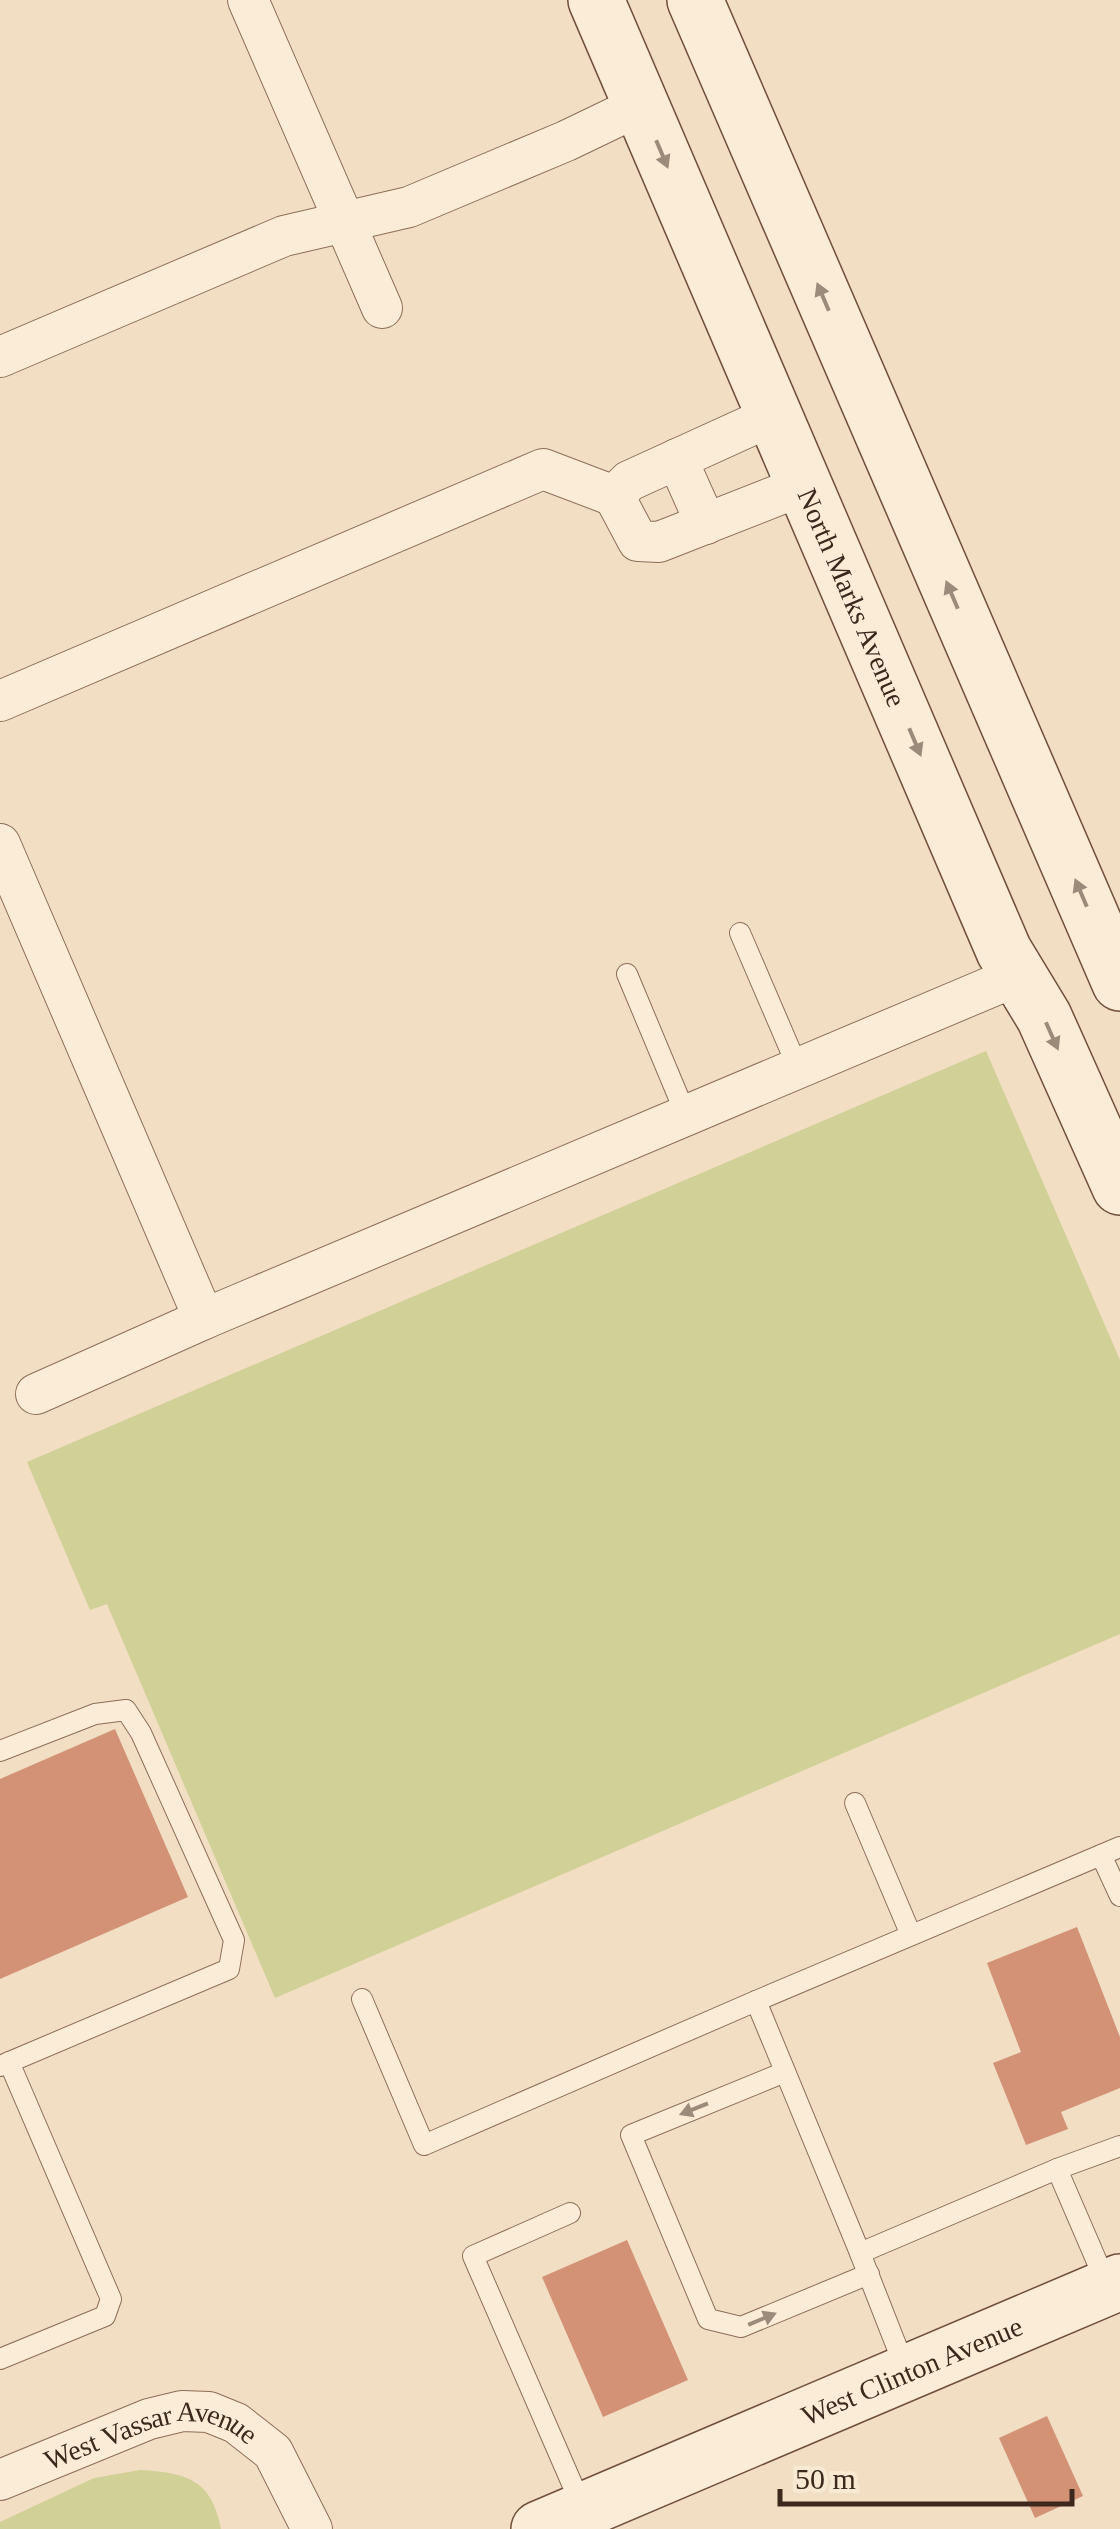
<svg xmlns="http://www.w3.org/2000/svg" width="1120" height="2529" viewBox="0 0 1120 2529" font-family="'Times New Roman',serif">
<style>
.grass{fill:#d1d096}
.building{fill:#d39176}
.lines{fill:none;stroke-linecap:round;stroke-linejoin:round}
.lane-casing{stroke:#8d6e58;stroke-width:22}
.street-casing{stroke:#8d6e58;stroke-width:42}
.secondary-casing{stroke:#6f4f3b;stroke-width:58}
.lane{stroke:#fbecd7;stroke-width:20}
.street{stroke:#fbecd7;stroke-width:40}
.secondary{stroke:#fbecd7;stroke-width:55}
.oneway{fill:#9c8a7a}
.labels{text-anchor:middle;dominant-baseline:central;stroke-width:8;stroke-linejoin:round;paint-order:stroke}
.street-label{font-size:28px;fill:#3c281d;stroke:#f8e9d3}
</style>
<rect width="100%" height="100%" fill="#f2dec3"/>
<!-- grass -->
<g class="grass">
<path d="M 986,1051 L 1120,1360 L 1120,1634 L 275,1998 L 107,1604 L 90,1610 L 27,1462 Z"/>
<path d="M 140,2470 C 187,2473 211,2479 221,2529 L 0,2529 L 0,2522 L 94,2478 Z"/>
</g>
<!-- building -->
<g class="building">
<path d="M 115,1729 L 188,1897 L 0,1979 L 0,1779 Z"/>
<path d="M 1077,1927 L 1120,2037 L 1120,2088 L 1061,2112 L 1068,2129 L 1026,2145 L 993,2063 L 1021,2052 L 987,1963 Z"/>
<path d="M 627,2240 L 688,2380 L 603,2417 L 542,2277 Z"/>
<path d="M 1047,2416 L 1083,2496 L 1035,2518 L 999,2438 Z"/>
</g>
<g class="lines">
<!-- lane casing -->
<g class="lane-casing">
<g id="lane">
<path d="M 740,933 L 798,1068"/>
<path d="M 627,974 L 686,1115"/>
<path d="M 0,1751 L 95,1714 L 126,1710 L 141,1733 L 234,1940 L 229,1969 L 0,2066"/>
<path d="M 855,1803 L 911,1935"/>
<path d="M 1101,1855 L 1120,1896"/>
<path d="M 362,1999 L 424,2145 L 756,2001 L 1120,1847"/>
<path d="M 756,2001 L 860,2253"/>
<path d="M 785,2072 L 631,2135 L 708,2319 L 741,2327 L 869,2274"/>
<path d="M 570,2213 L 473,2256 L 583,2509"/>
<path d="M 1107,2285 L 1057,2169 L 1120,2146"/>
<path d="M 0,2359 L 105,2316 L 111,2299 L 9,2062"/>
<path d="M 907,2373 L 860,2253 L 1057,2169"/>
</g>
</g>
<!-- street casing -->
<g class="street-casing">
<g id="street">
<path d="M 248,0 L 382,308"/>
<path d="M 0,357 L 284,236 L 409,207 L 566,141 L 641,105"/>
<path d="M 774,415 L 629,481 L 614,496 L 638,541 L 659,542 L 804,485"/>
<path d="M 677,459 L 706,524"/>
<path d="M 0,701 L 543,469 L 614,496"/>
<path d="M 0,844 L 204,1319 L 1019,975"/>
<path d="M 36,1394 L 204,1319"/>
<path id="s1" d="M 0,2480 L 149,2419 L 182,2411 L 209,2412 L 236,2423 L 273,2452 L 312,2529"/>
</g>
</g>
<!-- secondary casing -->
<g class="secondary-casing">
<g id="secondary">
<path id="s2" d="M 596,0 L 1004,951 L 1044,1017 L 1120,1187"/>
<path d="M 695,0 L 1120,983"/>
<path id="s3" d="M 539,2529 L 1120,2282"/>
</g>
</g>
<!-- lane -->
<use href="#lane" class="lane"/>
<!-- street -->
<use href="#street" class="street"/>
<!-- secondary -->
<use href="#secondary" class="secondary"/>
</g>
<!-- one-way arrows -->
<defs><path id="oneway-solid" d="M-6-.8H1V-3.2L6.5 0L1 3.2V.8H-6Z" transform="scale(2.5)"/></defs>
<g class="oneway">
<use href="#oneway-solid" transform="translate(662 154) rotate(67)"/>
<use href="#oneway-solid" transform="translate(823 297) rotate(-113)"/>
<use href="#oneway-solid" transform="translate(952 595) rotate(-113)"/>
<use href="#oneway-solid" transform="translate(915 742) rotate(67)"/>
<use href="#oneway-solid" transform="translate(1081 893) rotate(-113)"/>
<use href="#oneway-solid" transform="translate(1052 1036) rotate(66)"/>
<use href="#oneway-solid" transform="translate(694 2109) rotate(158)"/>
<use href="#oneway-solid" transform="translate(762 2319) rotate(-23)"/>
</g>
<g class="labels">
<!-- street labels -->
<g class="street-label">
<text stroke="none"><textPath href="#s2" startOffset="650">North Marks Avenue</textPath></text>
<text stroke="none"><textPath href="#s3" startOffset="405">West Clinton Avenue</textPath></text>
<text stroke="none"><textPath href="#s1" startOffset="162">West Vassar Avenue</textPath></text>
</g>
</g>
<!-- scale -->
<path d="M780 2489v15h292v-15" fill="none" stroke="#3c281d" stroke-width="5"/>
<text x="795" y="2489" font-size="30" fill="#3c281d" stroke="#f8e9d3" stroke-width="8" paint-order="stroke">50 m</text>
</svg>
